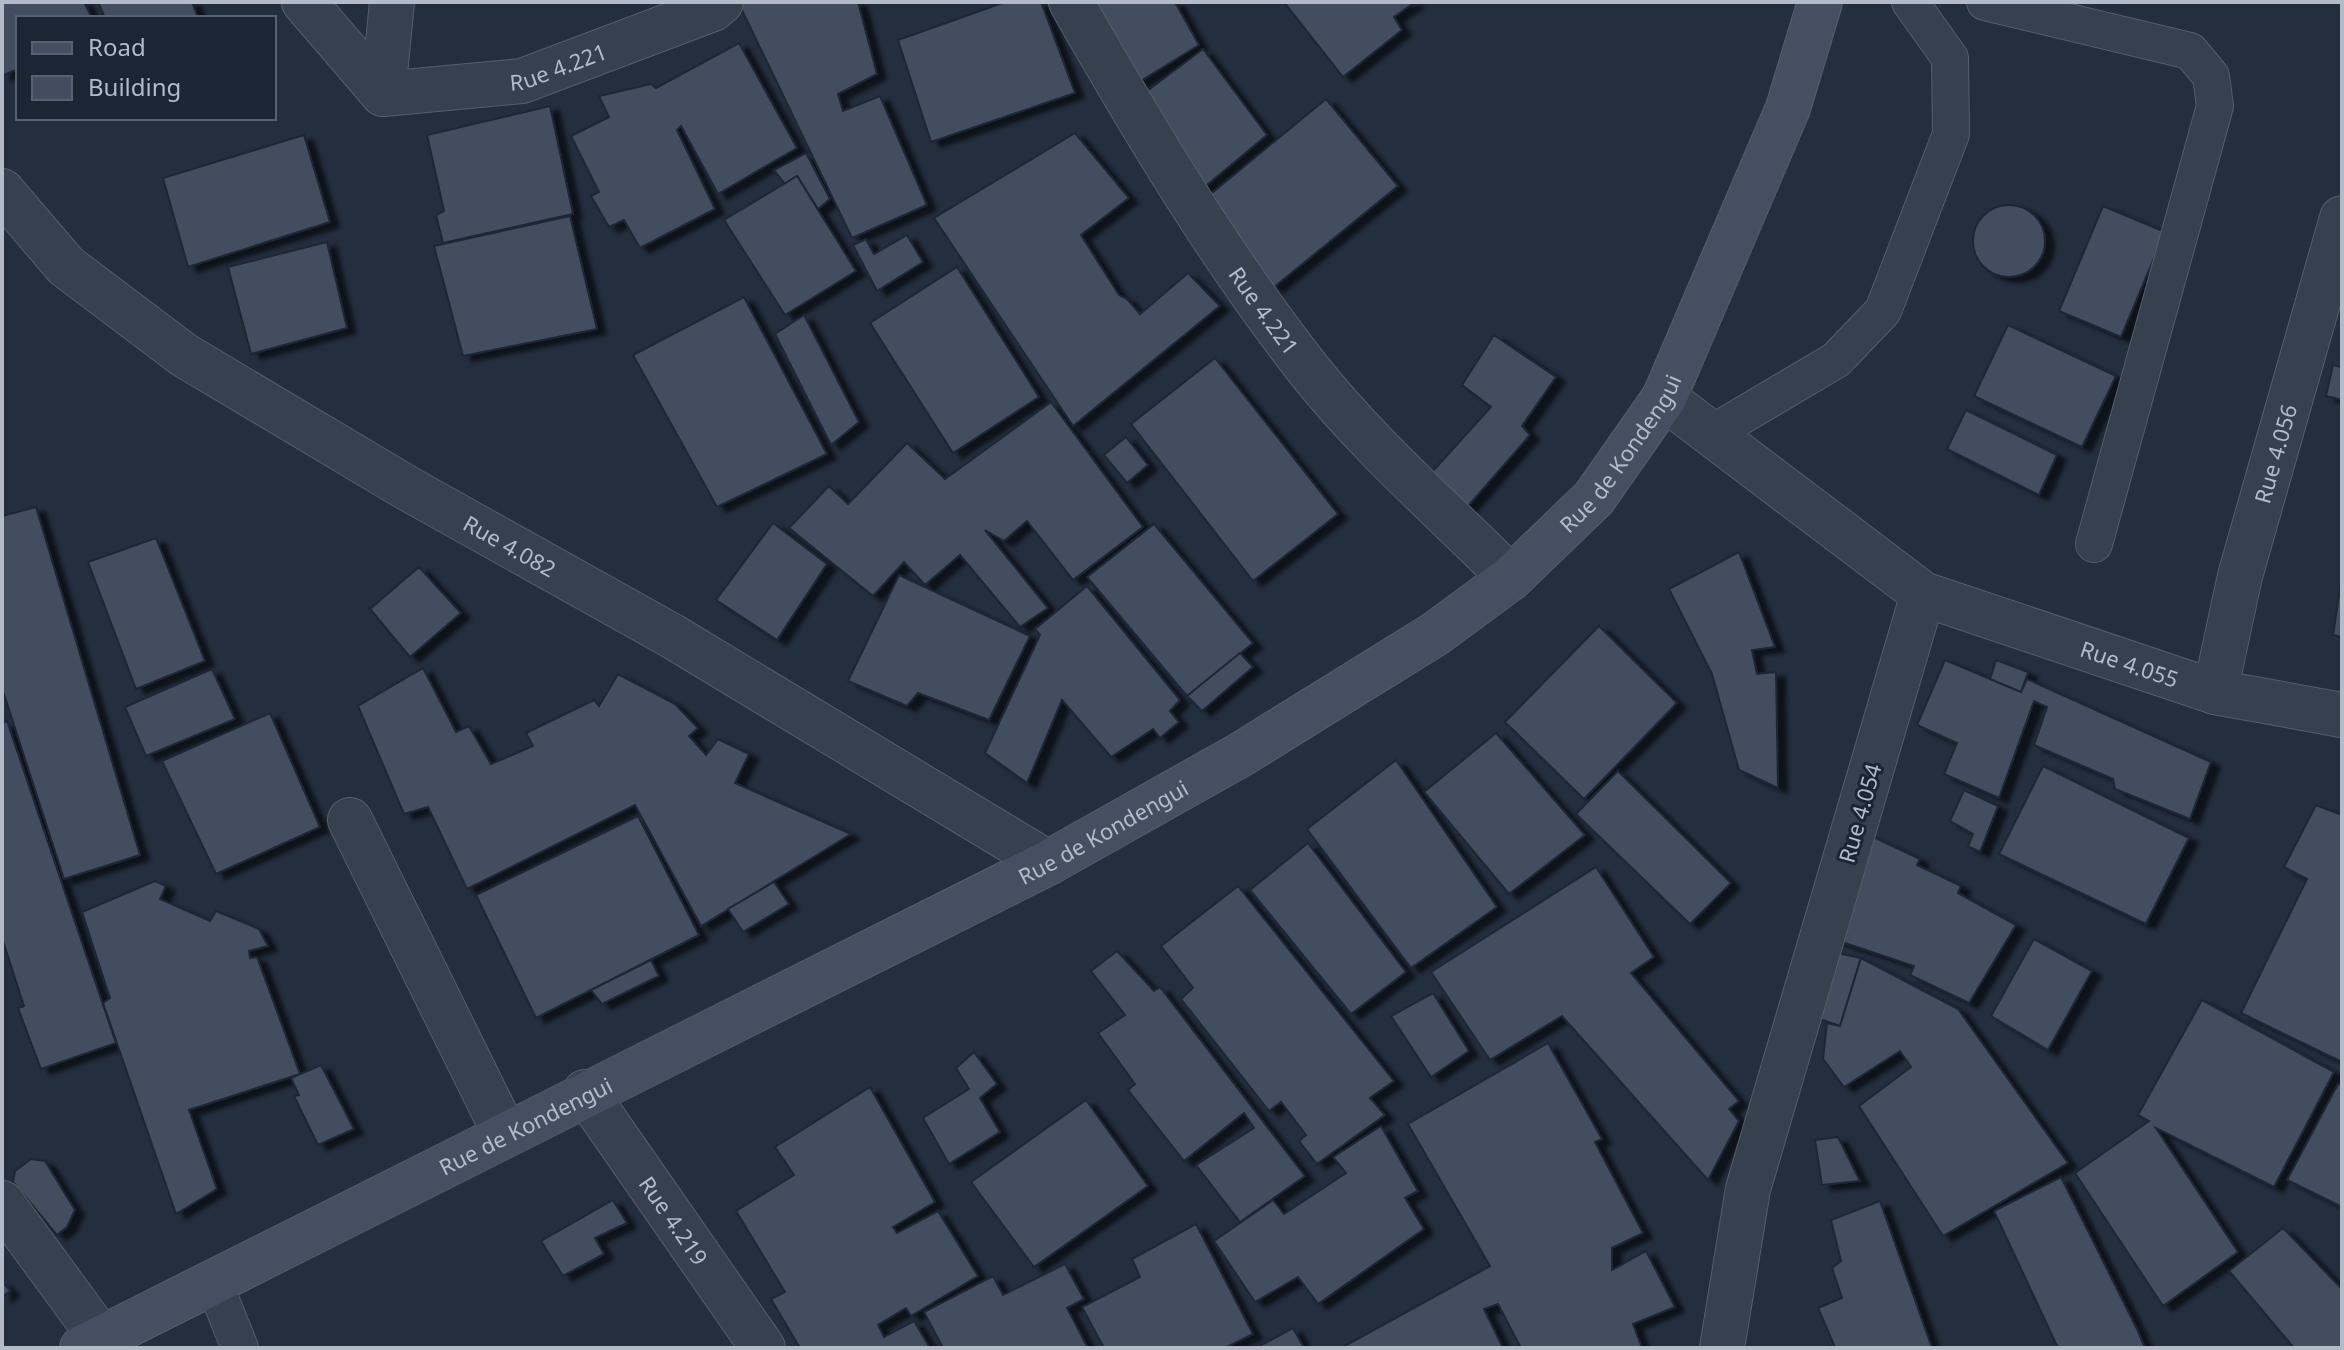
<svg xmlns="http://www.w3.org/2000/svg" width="2344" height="1350" viewBox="0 0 2344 1350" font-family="'Noto Sans',sans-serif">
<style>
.building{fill:#424e60;stroke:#1e2735;stroke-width:2;filter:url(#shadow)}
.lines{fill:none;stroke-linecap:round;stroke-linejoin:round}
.service-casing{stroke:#555e6c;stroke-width:38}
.minor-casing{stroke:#555e6c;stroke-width:46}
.secondary-casing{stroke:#555e6c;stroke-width:46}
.service{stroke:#37404e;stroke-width:36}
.minor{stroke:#37404e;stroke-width:44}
.secondary{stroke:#454f61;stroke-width:44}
.labels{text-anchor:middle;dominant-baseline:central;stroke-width:6;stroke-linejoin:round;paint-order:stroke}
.street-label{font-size:22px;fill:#b3bbc9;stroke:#1c2533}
</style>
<defs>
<filter id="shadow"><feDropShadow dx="9" dy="5" stdDeviation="2" flood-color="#0009"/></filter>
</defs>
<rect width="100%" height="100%" fill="#232e3e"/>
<!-- building -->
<g class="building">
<path d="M 2,2 L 84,2 L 92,18 L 18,18 L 18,69 L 2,76 Z"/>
<path d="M 98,2 L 192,2 L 198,18 L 105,18 Z"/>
<path d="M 738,2 L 858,2 L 877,74 L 838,94 L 843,111 L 880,96 L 927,205 L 852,238 Z"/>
<path d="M 1005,2 L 1041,2 L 1075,93 L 931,142 L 898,40 Z"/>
<path d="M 1079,2 L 1175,2 L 1199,45 L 1126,90 Z"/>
<path d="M 1284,2 L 1415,2 L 1394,17 L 1402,30 L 1343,77 Z"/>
<path d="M 739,43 L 797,148 L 718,194 L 681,126 L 677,130 L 715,209 L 640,248 L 624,220 L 609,227 L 591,196 L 599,192 L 571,136 L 609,117 L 599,96 L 651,84 L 656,88 Z"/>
<path d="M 1203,49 L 1267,135 L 1201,190 L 1135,100 Z"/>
<path d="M 1326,99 L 1398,186 L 1273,288 L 1201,202 Z"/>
<path d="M 550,106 L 573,214 L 443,243 L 436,215 L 444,211 L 427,135 Z"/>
<path d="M 1075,133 L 1129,198 L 1081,235 L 1119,295 L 1127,299 L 1140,314 L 1188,273 L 1220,306 L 1073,426 L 934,218 Z"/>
<path d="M 304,135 L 330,222 L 188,267 L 163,178 Z"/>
<path d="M 806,153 L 830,199 L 818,209 L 797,176 L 785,184 L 774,170 Z"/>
<path d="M 797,176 L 856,271 L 785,315 L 724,220 Z"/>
<circle cx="2009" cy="241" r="36"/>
<path d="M 2103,206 L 2165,232 L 2121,337 L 2059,311 Z"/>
<path d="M 570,216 L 597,329 L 463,356 L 434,246 Z"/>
<path d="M 907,235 L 923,262 L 877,291 L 853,245 L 866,239 L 874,254 Z"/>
<path d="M 327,242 L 347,328 L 251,354 L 228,267 Z"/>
<path d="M 957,267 L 1039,397 L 953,453 L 870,323 Z"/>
<path d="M 744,297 L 827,454 L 717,507 L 633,355 Z"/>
<path d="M 804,315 L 859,422 L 831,445 L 775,334 Z"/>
<path d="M 2008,325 L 2116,376 L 2082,447 L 1974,396 Z"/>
<path d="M 1494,335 L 1556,377 L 1522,426 L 1530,435 L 1463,512 L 1423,482 L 1491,407 L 1462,385 Z"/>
<path d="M 1215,358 L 1338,514 L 1253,581 L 1131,424 Z"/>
<path d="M 2333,365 L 2342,367 L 2342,400 L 2326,396 Z"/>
<path d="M 1051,402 L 1143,527 L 1073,580 L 1027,521 L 1004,541 L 985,530 L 1048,608 L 1020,627 L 960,555 L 925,585 L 904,562 L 873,596 L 789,528 L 829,486 L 848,504 L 907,443 L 945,479 Z"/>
<path d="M 1966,410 L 2057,455 L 2039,495 L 1947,449 Z"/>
<path d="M 1126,437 L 1148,465 L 1127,483 L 1104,455 Z"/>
<path d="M 36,507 L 140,855 L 64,879 L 2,688 L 2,516 Z"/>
<path d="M 773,523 L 827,564 L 777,640 L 716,600 Z"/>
<path d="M 1154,524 L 1253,643 L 1187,696 L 1087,577 Z"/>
<path d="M 156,538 L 205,661 L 136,689 L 88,562 Z"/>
<path d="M 1739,552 L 1775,647 L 1752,650 L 1757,674 L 1776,672 L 1778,788 L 1739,770 L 1712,674 L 1669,589 Z"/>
<path d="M 419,567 L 461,613 L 410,657 L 370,609 Z"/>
<path d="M 899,575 L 1030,636 L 989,720 L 918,693 L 907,706 L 848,681 Z"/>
<path d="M 2342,575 L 2342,637 L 2333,635 Z"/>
<path d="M 1087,586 L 1180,700 L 1170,711 L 1179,722 L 1160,738 L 1153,729 L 1111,757 L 1062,700 L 1027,783 L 985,753 L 1040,635 L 1035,629 Z"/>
<path d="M 1599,626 L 1677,703 L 1584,799 L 1505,722 Z"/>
<path d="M 1240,653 L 1253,667 L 1202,711 L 1187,696 Z"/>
<path d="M 1945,660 L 2021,692 L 2027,679 L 2211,762 L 2190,819 L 2115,789 L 2113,779 L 2034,745 L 2047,707 L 2034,701 L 1999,798 L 1944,774 L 1957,743 L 1917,725 Z"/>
<path d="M 1996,660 L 2028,672 L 2021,692 L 1990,679 Z"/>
<path d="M 423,668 L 456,732 L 469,726 L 491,764 L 533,746 L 526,733 L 594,700 L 599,706 L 618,674 L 675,704 L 698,728 L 689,736 L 706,755 L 718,739 L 749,754 L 735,783 L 851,834 L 701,926 L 635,805 L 467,889 L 428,807 L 404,814 L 358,706 Z"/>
<path d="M 212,669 L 235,719 L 146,756 L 125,707 Z"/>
<path d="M 270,713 L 320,827 L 216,874 L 162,761 Z"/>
<path d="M 7,721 L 116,1043 L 41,1069 L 18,1008 L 24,1006 L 2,938 L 2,723 Z"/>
<path d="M 1496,733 L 1585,835 L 1509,894 L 1424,792 Z"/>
<path d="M 1396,760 L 1497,907 L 1411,968 L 1307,829 Z"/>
<path d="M 2043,766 L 2189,838 L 2146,924 L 1999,854 Z"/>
<path d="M 1618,771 L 1731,883 L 1690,924 L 1576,814 Z"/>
<path d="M 1964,790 L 1998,806 L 1980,852 L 1968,846 L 1973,834 L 1950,821 Z"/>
<path d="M 2316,805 L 2342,815 L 2342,1062 L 2241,1013 L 2307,879 L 2284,867 Z"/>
<path d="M 638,816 L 699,935 L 536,1018 L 476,895 Z"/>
<path d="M 1869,835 L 1920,859 L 1917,865 L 1961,886 L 1958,893 L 2016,925 L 1969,1003 L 1910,975 L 1914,966 L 1833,939 Z"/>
<path d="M 1308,843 L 1406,972 L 1351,1014 L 1250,890 Z"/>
<path d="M 1596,867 L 1654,957 L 1631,973 L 1739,1101 L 1729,1109 L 1739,1121 L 1708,1180 L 1562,1016 L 1490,1060 L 1431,972 Z"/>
<path d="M 155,881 L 166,886 L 160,899 L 210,921 L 216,911 L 259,929 L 268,946 L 249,951 L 250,958 L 257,957 L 300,1074 L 189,1110 L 217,1189 L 176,1214 L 103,1003 L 110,998 L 82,912 Z"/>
<path d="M 774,882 L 789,904 L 743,932 L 728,909 Z"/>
<path d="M 1238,886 L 1394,1081 L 1370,1098 L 1385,1115 L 1317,1164 L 1299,1141 L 1306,1135 L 1281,1102 L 1269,1111 L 1181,999 L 1193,988 L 1161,946 Z"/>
<path d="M 2034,939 L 2092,971 L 2048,1050 L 1991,1016 Z"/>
<path d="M 1117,951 L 1154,991 L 1160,987 L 1305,1176 L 1240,1222 L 1196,1165 L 1254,1128 L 1244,1113 L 1184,1161 L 1128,1090 L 1135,1084 L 1098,1033 L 1125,1015 L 1091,971 Z"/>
<path d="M 1837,953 L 1861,958 L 1840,1026 L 1817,1018 Z"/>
<path d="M 1861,958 L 1958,1009 L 2068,1163 L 1943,1236 L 1859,1106 L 1911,1067 L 1900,1051 L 1844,1087 L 1823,1059 L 1827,1023 L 1840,1026 Z"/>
<path d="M 651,960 L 659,976 L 602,1004 L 591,990 Z"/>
<path d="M 1433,993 L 1469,1051 L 1431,1077 L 1391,1016 Z"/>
<path d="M 2202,1000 L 2334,1072 L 2274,1187 L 2156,1128 L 2238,1252 L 2163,1306 L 2075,1173 L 2149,1121 L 2138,1115 Z"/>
<path d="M 1548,1043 L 1602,1139 L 1595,1142 L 1643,1233 L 1612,1248 L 1612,1270 L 1646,1251 L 1675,1307 L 1633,1324 L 1642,1348 L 1521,1348 L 1498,1304 L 1484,1309 L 1503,1348 L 1341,1348 L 1490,1266 L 1408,1124 Z"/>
<path d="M 974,1052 L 997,1084 L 980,1098 L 1000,1132 L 949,1164 L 923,1118 L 969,1089 L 956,1068 Z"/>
<path d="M 321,1065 L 354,1129 L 318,1145 L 294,1096 L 299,1095 L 291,1078 Z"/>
<path d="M 2338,1084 L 2342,1085 L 2342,1207 L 2287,1180 Z"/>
<path d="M 870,1087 L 935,1202 L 893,1227 L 897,1233 L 938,1211 L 978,1276 L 911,1316 L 906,1308 L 878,1325 L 884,1337 L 914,1321 L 930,1348 L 800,1348 L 771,1299 L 785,1292 L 736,1211 L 794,1175 L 775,1147 Z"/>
<path d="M 1086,1100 L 1148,1186 L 1034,1267 L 971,1182 Z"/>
<path d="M 1381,1126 L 1418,1191 L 1405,1198 L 1424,1229 L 1318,1304 L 1298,1277 L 1255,1302 L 1214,1241 L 1273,1200 L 1284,1214 L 1346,1173 L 1333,1157 Z"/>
<path d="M 1838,1137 L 1860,1181 L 1822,1185 L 1815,1140 Z"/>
<path d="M 31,1159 L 45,1161 L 75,1210 L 67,1227 L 57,1235 L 13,1182 L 15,1171 Z"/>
<path d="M 2061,1177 L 2137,1329 L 2145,1348 L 2058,1348 L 1994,1211 Z"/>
<path d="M 613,1200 L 627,1223 L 595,1238 L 604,1254 L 563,1276 L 541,1241 Z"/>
<path d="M 1880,1201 L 1932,1348 L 1826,1348 L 1834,1345 L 1818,1308 L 1842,1298 L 1832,1268 L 1841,1261 L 1831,1220 Z"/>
<path d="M 1196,1224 L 1253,1334 L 1225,1348 L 1104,1348 L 1082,1307 L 1140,1277 L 1132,1259 Z"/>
<path d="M 2283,1228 L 2342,1289 L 2342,1348 L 2294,1348 L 2229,1271 Z"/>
<path d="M 1065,1264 L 1084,1299 L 1067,1308 L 1088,1348 L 943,1348 L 924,1312 L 993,1276 L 1003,1295 Z"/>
<path d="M 2,1281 L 10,1291 L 2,1297 Z"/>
<path d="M 1293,1328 L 1304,1348 L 1256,1348 Z"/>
</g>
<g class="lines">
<!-- service casing -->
<g class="service-casing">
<g id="service">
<path d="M 1985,2 L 2190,51 L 2211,76 L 2215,106 L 2094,544"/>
<path d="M 1711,434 L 1836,360 L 1883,311 L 1951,134 L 1950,58 L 1910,2"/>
<path d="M 213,1281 L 240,1348"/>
</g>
</g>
<!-- minor casing -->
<g class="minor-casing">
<g id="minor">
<path d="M 304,2 L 383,94 L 392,2"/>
<path id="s1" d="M 1071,2 C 1143,128 1218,254 1308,369 C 1368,445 1443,510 1511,578"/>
<path id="s2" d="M 383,94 L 522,81 L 713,9 L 721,2"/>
<path id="s3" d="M 2,191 L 66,266 L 184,355 L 407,488 L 672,636 L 1048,863"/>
<path d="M 1664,398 L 1923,594 L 1748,1189 L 1722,1348"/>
<path id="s4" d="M 1923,594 L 2215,692 L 2342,715"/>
<path id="s5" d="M 2215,692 L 2240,576 L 2342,218"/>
<path d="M 350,820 L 505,1134"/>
<path id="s6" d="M 585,1092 L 763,1348"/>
<path d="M 2,1203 L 101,1338"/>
</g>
</g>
<!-- secondary casing -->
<g class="secondary-casing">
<g id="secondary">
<path id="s7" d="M 82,1348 L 1048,863 L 1240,755 L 1435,634 L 1511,578 L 1594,498 L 1664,398 L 1788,108 L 1820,2"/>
</g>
</g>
<!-- service -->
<use href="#service" class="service"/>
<!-- minor -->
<use href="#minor" class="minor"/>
<!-- secondary -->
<use href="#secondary" class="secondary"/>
</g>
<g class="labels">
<!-- street labels -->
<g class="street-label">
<text stroke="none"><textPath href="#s2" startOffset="178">Rue 4.221</textPath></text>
<text stroke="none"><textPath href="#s1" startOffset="364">Rue 4.221</textPath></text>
<text stroke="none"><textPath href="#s7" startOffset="1792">Rue de Kondengui</textPath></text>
<text stroke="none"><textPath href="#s5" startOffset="246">Rue 4.056</textPath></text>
<text stroke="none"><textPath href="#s3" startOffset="624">Rue 4.082</textPath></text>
<text stroke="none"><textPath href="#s4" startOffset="218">Rue 4.055</textPath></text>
<text transform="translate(1859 813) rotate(-74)">Rue 4.054</text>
<text stroke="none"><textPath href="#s7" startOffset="1144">Rue de Kondengui</textPath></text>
<text stroke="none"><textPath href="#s7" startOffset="496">Rue de Kondengui</textPath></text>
<text stroke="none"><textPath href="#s6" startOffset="156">Rue 4.219</textPath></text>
</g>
</g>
<!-- border -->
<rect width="2344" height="1350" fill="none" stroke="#b3bbc9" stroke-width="8"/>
<!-- legend -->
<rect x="16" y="16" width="260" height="104" fill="#1c2533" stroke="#58616f" stroke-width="2"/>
<rect x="32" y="42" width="40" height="12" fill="#454f61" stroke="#58616f" stroke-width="2"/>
<text x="88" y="56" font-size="24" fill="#b3bbc9">Road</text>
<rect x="32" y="76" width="40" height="24" fill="#424e60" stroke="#58616f" stroke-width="2"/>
<text x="88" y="96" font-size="24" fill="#b3bbc9">Building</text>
</svg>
